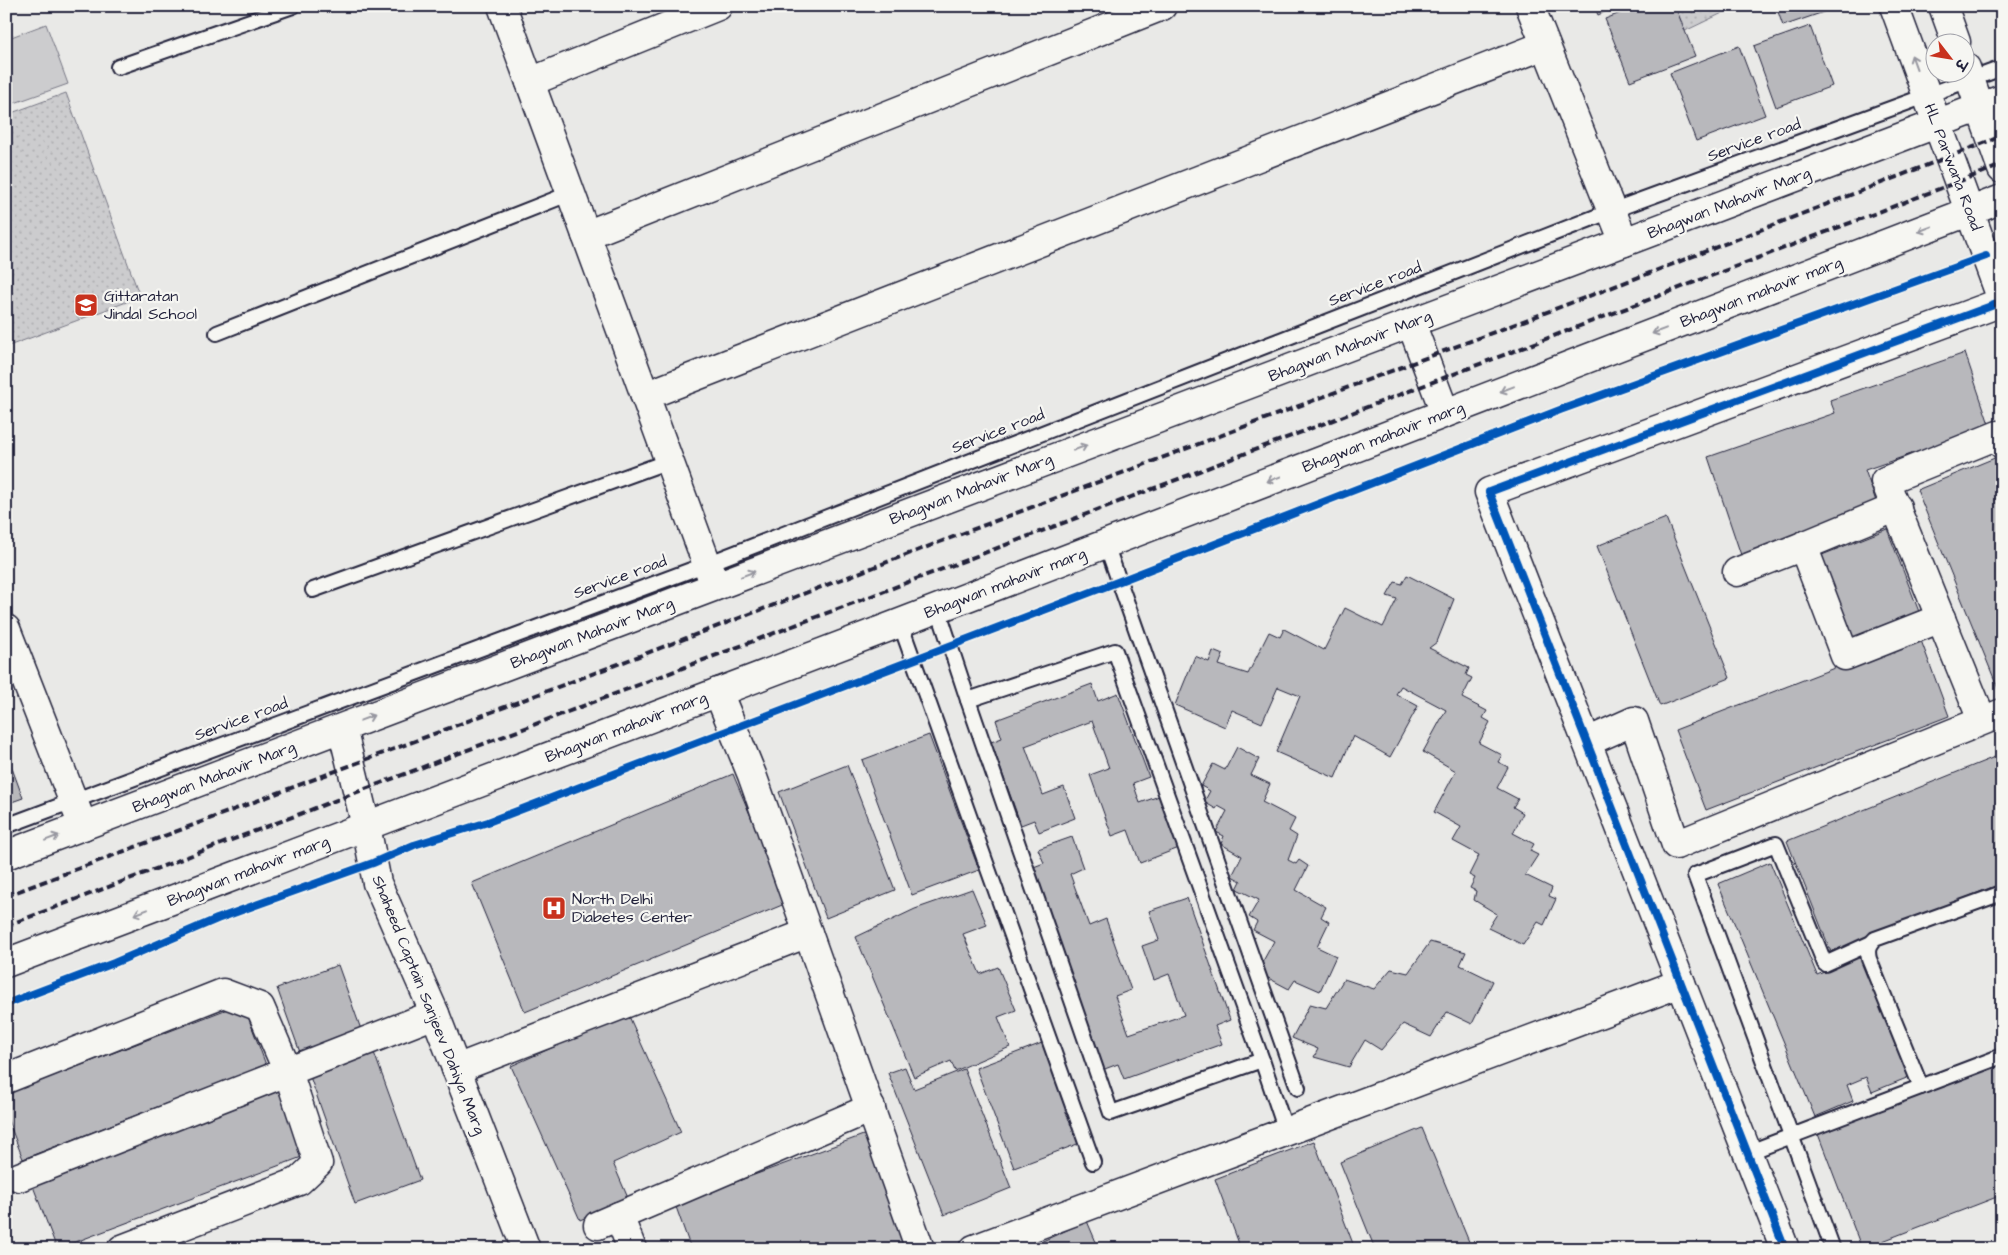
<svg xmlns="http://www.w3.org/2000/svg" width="2008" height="1255" viewBox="0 0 2008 1255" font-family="'Architects Daughter','Playpen Sans Deva',sans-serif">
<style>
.park{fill:url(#park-dots);stroke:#777784}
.garden{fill:#ccccce;stroke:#777784}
.building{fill:#b8b8bc;stroke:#22223b}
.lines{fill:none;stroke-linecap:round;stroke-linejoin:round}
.service-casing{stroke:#22223b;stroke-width:18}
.minor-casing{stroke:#22223b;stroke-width:31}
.tertiary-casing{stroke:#22223b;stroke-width:31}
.secondary-casing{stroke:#22223b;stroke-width:31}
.service{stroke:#f6f6f2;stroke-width:14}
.minor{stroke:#f6f6f2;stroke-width:28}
.tertiary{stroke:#f6f6f2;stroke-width:28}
.secondary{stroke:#f6f6f2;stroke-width:28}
.rail{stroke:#22223b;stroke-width:4;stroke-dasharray:8 4;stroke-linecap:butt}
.cycleway-casing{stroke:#f6f6f2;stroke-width:11}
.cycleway{stroke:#0057b8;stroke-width:8}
.oneway{stroke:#9797a0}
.labels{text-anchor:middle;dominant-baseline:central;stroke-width:4.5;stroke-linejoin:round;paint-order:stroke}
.street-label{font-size:16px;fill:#22223b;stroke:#f6f6f2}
.poi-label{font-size:16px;fill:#22223b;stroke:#f6f6f2;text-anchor:start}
</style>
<defs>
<pattern id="park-dots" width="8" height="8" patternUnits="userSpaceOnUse" patternTransform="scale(1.25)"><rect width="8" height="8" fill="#ccccce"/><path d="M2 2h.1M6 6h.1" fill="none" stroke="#afafb2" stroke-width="1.8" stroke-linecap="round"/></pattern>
</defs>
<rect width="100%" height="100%" fill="#e9e9e7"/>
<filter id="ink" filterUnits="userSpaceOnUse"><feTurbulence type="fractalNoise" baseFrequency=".02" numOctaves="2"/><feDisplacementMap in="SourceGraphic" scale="10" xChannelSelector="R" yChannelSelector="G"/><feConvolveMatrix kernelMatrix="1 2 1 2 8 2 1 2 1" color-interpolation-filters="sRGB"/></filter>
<g filter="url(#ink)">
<!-- park -->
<g class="park">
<path d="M 1675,6 L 1737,6 L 1685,31 Z"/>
<path d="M 66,93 L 140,297 L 6,347 L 6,115 Z"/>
</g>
<!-- garden -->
<path class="garden" d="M 46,24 L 68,84 L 6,106 L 6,39 Z"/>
<!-- building -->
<g class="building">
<path d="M 1594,6 L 1618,6 L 1598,15 Z"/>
<path d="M 1638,6 L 1675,6 L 1695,56 L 1630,81 L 1605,19 Z"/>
<path d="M 1776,6 L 1841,6 L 1783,26 Z"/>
<path d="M 1810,26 L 1832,86 L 1776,107 L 1754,46 Z"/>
<path d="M 1739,46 L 1765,115 L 1696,141 L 1670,73 Z"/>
<path d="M 1965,353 L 1990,427 L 1865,470 L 1878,507 L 1741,555 L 1708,457 L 1835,413 L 1830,400 Z"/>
<path d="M 1997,457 L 2002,468 L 2002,698 L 1917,490 Z"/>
<path d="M 1666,518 L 1730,678 L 1660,706 L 1597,546 Z"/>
<path d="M 1887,529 L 1923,622 L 1852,649 L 1817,557 Z"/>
<path d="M 1407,575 L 1454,599 L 1437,642 L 1429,648 L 1469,668 L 1466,675 L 1472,678 L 1462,698 L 1487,711 L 1483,718 L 1490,722 L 1479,743 L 1502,755 L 1498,762 L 1508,767 L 1497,788 L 1518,799 L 1513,807 L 1523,813 L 1513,833 L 1534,844 L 1530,851 L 1538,855 L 1525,875 L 1552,888 L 1549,896 L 1556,899 L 1544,925 L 1538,922 L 1523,945 L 1488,928 L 1497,914 L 1474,900 L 1476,891 L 1470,888 L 1475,878 L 1469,875 L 1479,855 L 1453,841 L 1461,827 L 1434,812 L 1456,771 L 1423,752 L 1446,710 L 1401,686 L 1396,694 L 1418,706 L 1390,757 L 1353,736 L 1335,778 L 1276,752 L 1300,696 L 1278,687 L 1262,723 L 1232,710 L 1225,727 L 1175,705 L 1195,656 L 1209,662 L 1213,651 L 1223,655 L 1219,665 L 1248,674 L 1269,632 L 1280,637 L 1284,629 L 1324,650 L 1345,608 L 1383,627 L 1397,599 L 1387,596 L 1395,582 L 1402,584 Z"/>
<path d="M 1919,635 L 1949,716 L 1706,810 L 1675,730 Z"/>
<path d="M 1092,684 L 1098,701 L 1118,693 L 1149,777 L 1133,783 L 1140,803 L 1159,796 L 1179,848 L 1140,863 L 1128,830 L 1112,836 L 1090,775 L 1109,768 L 1092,721 L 1025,746 L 1043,795 L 1064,787 L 1075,818 L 1039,832 L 1034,820 L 1021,825 L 991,742 L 1002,738 L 996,720 Z"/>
<path d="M 929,735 L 979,870 L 912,895 L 862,760 Z"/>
<path d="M 1237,747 L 1259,759 L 1251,775 L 1270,784 L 1262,802 L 1295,819 L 1289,831 L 1297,836 L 1288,860 L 1296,864 L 1299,860 L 1308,866 L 1296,890 L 1326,907 L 1321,917 L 1329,922 L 1317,947 L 1336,956 L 1320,991 L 1295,980 L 1289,989 L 1257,972 L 1274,941 L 1253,930 L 1257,922 L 1249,917 L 1259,900 L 1237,889 L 1241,881 L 1232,876 L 1242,856 L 1221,844 L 1224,836 L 1216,832 L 1227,811 L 1218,806 L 1216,809 L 1204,802 L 1210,791 L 1201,786 L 1213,764 L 1225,770 Z"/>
<path d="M 6,752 L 23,798 L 6,804 Z"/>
<path d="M 2002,754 L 2002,883 L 1831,952 L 1787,841 Z"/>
<path d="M 847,765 L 895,890 L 826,918 L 779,792 Z"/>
<path d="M 733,774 L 787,903 L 525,1012 L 472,883 Z"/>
<path d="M 1072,837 L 1083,868 L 1070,874 L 1089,926 L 1106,919 L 1131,990 L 1115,996 L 1129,1034 L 1184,1015 L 1169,974 L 1154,980 L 1142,946 L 1159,940 L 1149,911 L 1187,898 L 1230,1020 L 1215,1026 L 1222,1044 L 1124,1079 L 1118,1064 L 1102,1070 L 1031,868 L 1044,863 L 1038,849 Z"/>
<path d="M 1770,862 L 1817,975 L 1864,955 L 1914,1075 L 1872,1092 L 1866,1077 L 1847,1085 L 1853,1101 L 1815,1117 L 1718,884 Z"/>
<path d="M 972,889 L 987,925 L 963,934 L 980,974 L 998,967 L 1016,1010 L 998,1017 L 1010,1047 L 955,1071 L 951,1061 L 914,1077 L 856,937 L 915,909 Z"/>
<path d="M 1430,942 L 1466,952 L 1460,965 L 1493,981 L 1472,1024 L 1447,1012 L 1431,1037 L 1403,1024 L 1381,1050 L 1365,1040 L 1349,1067 L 1314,1057 L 1318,1049 L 1292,1038 L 1310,1004 L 1326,1008 L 1344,979 L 1374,989 L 1391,969 L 1408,973 Z"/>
<path d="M 338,965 L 363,1035 L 302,1058 L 277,988 Z"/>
<path d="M 243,1003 L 266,1065 L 23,1159 L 6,1115 L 6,1094 Z"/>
<path d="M 628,1014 L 681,1132 L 613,1163 L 628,1198 L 580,1220 L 511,1066 Z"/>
<path d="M 1042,1043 L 1080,1143 L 1014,1168 L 976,1068 Z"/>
<path d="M 372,1047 L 420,1180 L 355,1204 L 308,1071 Z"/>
<path d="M 2002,1062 L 2002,1195 L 1862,1249 L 1818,1134 Z"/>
<path d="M 905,1067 L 914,1089 L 964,1069 L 1011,1188 L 944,1215 L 888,1073 Z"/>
<path d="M 281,1086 L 307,1155 L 57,1249 L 31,1181 Z"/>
<path d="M 1422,1128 L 1472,1249 L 1375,1249 L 1340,1162 Z"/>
<path d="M 866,1134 L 908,1249 L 691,1249 L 675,1204 Z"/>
<path d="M 1314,1141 L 1355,1249 L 1241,1249 L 1215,1179 Z"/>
<path d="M 1087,1221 L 1099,1249 L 1025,1249 Z"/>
</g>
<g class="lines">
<!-- service casing -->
<g class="service-casing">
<g id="service">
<path d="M 118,67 L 293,6"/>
<path d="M 217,333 L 571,193"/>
<path d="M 1106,544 L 1298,1088"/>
<path d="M 313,590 L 669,461"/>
<path d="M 938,609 L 968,700 L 1111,1113 L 1262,1060"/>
<path d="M 900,623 L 1093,1162"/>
<path d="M 968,700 L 1115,651 L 1262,1060 L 1286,1131"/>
<path d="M 6,826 L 707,564 L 1611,211 L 2002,68"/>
<path d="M 1921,1087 L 1869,959 C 1867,950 1868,946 1875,939 L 2002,893"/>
<path d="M 1747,1153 L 2002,1056"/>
<path d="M 1833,1249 L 1695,875 L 1776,844 L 1825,964 L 1869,944"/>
</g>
</g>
<!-- minor casing -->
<g class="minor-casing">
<g id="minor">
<path d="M 502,6 L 715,586"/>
<path d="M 1530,6 L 1624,242"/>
<path d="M 530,82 L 718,6"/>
<path d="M 586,235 L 1162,6"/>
<path d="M 645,396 L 1545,45"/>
<path d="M 1803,546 L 1897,507"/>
<path d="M 1737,572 L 1803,546 L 1845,656 L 1941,618"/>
<path d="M 6,629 L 83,826"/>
<path d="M 718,692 L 752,775 L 920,1249"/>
<path d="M 1982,720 L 1885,481 L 1998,435 L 2002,444"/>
<path d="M 342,728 L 366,826 L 377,883 L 435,1014 L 526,1249"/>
<path d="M 1587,742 L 1634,721 L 1676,845 L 2002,713"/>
<path d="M 456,1069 L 808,933"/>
<path d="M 6,1079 L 223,993 L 260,1007 L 288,1072 L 318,1163 L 299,1181 L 122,1249"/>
<path d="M 19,1177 L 435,1014"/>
<path d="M 619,1216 L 632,1249"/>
<path d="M 598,1225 L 871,1108"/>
<path d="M 974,1249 L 1681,983"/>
<path d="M 1785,1249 L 1489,492 L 2002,302"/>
</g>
</g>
<!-- tertiary casing -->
<g class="tertiary-casing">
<g id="tertiary">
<path d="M 1894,6 L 2002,300"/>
<path d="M 1943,6 L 1956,42"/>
<path d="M 1966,68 L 2002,169"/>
</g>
</g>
<!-- secondary casing -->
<g class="secondary-casing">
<g id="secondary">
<path d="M 1411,323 L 1445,413"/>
<path d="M 6,855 L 2002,99"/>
<path d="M 6,963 L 900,623 L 2002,199"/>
</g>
</g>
<!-- service -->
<use href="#service" class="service"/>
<!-- minor -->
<use href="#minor" class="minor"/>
<!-- tertiary -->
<use href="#tertiary" class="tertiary"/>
<!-- secondary -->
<use href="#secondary" class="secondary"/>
<!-- rail -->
<g class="rail">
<path d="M 6,896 L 1655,271 L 2002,136"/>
<path d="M 6,926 L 2002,165"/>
</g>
<!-- cycleway casing -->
<g class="cycleway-casing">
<g id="cycleway">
<path d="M 6,1004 L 114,963 L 217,919 L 373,863 L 414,845 L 488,822 L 1120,581 L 1560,410 L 1986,256"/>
<path d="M 1785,1249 L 1489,492 L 2002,302"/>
</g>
</g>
<!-- cycleway -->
<use href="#cycleway" class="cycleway"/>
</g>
<!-- one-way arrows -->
<defs><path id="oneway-shaft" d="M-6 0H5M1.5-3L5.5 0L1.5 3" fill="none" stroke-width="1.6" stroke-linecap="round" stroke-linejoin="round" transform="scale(1.25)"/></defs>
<g class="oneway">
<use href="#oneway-shaft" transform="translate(1914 62) rotate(-110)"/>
<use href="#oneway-shaft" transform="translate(1925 229) rotate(159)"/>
<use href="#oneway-shaft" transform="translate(1659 331) rotate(159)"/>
<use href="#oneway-shaft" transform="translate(1507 389) rotate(159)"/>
<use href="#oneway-shaft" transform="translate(1080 448) rotate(-21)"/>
<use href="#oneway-shaft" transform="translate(1274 479) rotate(159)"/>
<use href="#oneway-shaft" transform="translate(748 574) rotate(-21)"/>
<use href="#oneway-shaft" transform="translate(367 718) rotate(-21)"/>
<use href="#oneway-shaft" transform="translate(52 838) rotate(-21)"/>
<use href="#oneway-shaft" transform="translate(141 912) rotate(159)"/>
</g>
</g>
<!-- icons -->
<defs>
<g id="school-square" transform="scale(1.25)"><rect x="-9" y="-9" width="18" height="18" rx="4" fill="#c8321e" stroke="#f6f6f2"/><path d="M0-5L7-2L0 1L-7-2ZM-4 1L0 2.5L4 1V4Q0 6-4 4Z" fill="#fff"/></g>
<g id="hospital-square" transform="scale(1.25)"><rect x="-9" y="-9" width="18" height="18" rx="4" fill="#c8321e" stroke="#f6f6f2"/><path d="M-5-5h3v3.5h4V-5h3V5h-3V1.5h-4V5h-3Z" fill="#fff"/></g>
</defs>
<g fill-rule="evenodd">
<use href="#school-square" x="86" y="305"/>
<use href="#hospital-square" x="554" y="908"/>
</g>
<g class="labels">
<!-- street labels -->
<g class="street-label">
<text transform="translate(1754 140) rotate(-20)">Service road</text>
<text transform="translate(1953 167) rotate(69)">HL Parwana Road</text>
<text transform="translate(1729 203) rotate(-21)">Bhagwan Mahavir Marg</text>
<text transform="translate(1375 284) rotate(-21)">Service road</text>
<text transform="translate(1761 292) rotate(-21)">Bhagwan mahavir marg</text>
<text transform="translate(1350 346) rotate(-21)">Bhagwan Mahavir Marg</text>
<text transform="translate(998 431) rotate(-21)">Service road</text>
<text transform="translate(1383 437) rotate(-21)">Bhagwan mahavir marg</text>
<text transform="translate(971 489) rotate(-21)">Bhagwan Mahavir Marg</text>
<text transform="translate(620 577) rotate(-20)">Service road</text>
<text transform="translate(1005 583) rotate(-21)">Bhagwan mahavir marg</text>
<text transform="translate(592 633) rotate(-21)">Bhagwan Mahavir Marg</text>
<text transform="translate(241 719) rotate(-20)">Service road</text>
<text transform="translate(626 727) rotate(-21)">Bhagwan mahavir marg</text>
<text transform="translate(214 777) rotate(-21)">Bhagwan Mahavir Marg</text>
<text transform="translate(248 871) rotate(-21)">Bhagwan mahavir marg</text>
<text transform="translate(429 1005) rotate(68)">Shaheed Captain Sanjeev Dahiya Marg</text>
</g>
<!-- poi labels -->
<g class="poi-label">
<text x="104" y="296">Gittaratan<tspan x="104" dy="18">Jindal School</tspan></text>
<text x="572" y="899">North Delhi<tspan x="572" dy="18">Diabetes Center</tspan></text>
</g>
</g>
<!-- margin -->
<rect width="2008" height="1255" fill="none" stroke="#f6f6f2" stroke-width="25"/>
<rect x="12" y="12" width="1983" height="1230" fill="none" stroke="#22223b" stroke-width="2" filter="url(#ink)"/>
<!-- north arrow -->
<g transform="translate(1950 58) rotate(121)"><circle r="24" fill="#f6f6f2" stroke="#a1a1a9"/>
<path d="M0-4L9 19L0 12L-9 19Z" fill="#c8321e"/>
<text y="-8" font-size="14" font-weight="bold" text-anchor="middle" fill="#22223b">उ</text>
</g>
</svg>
